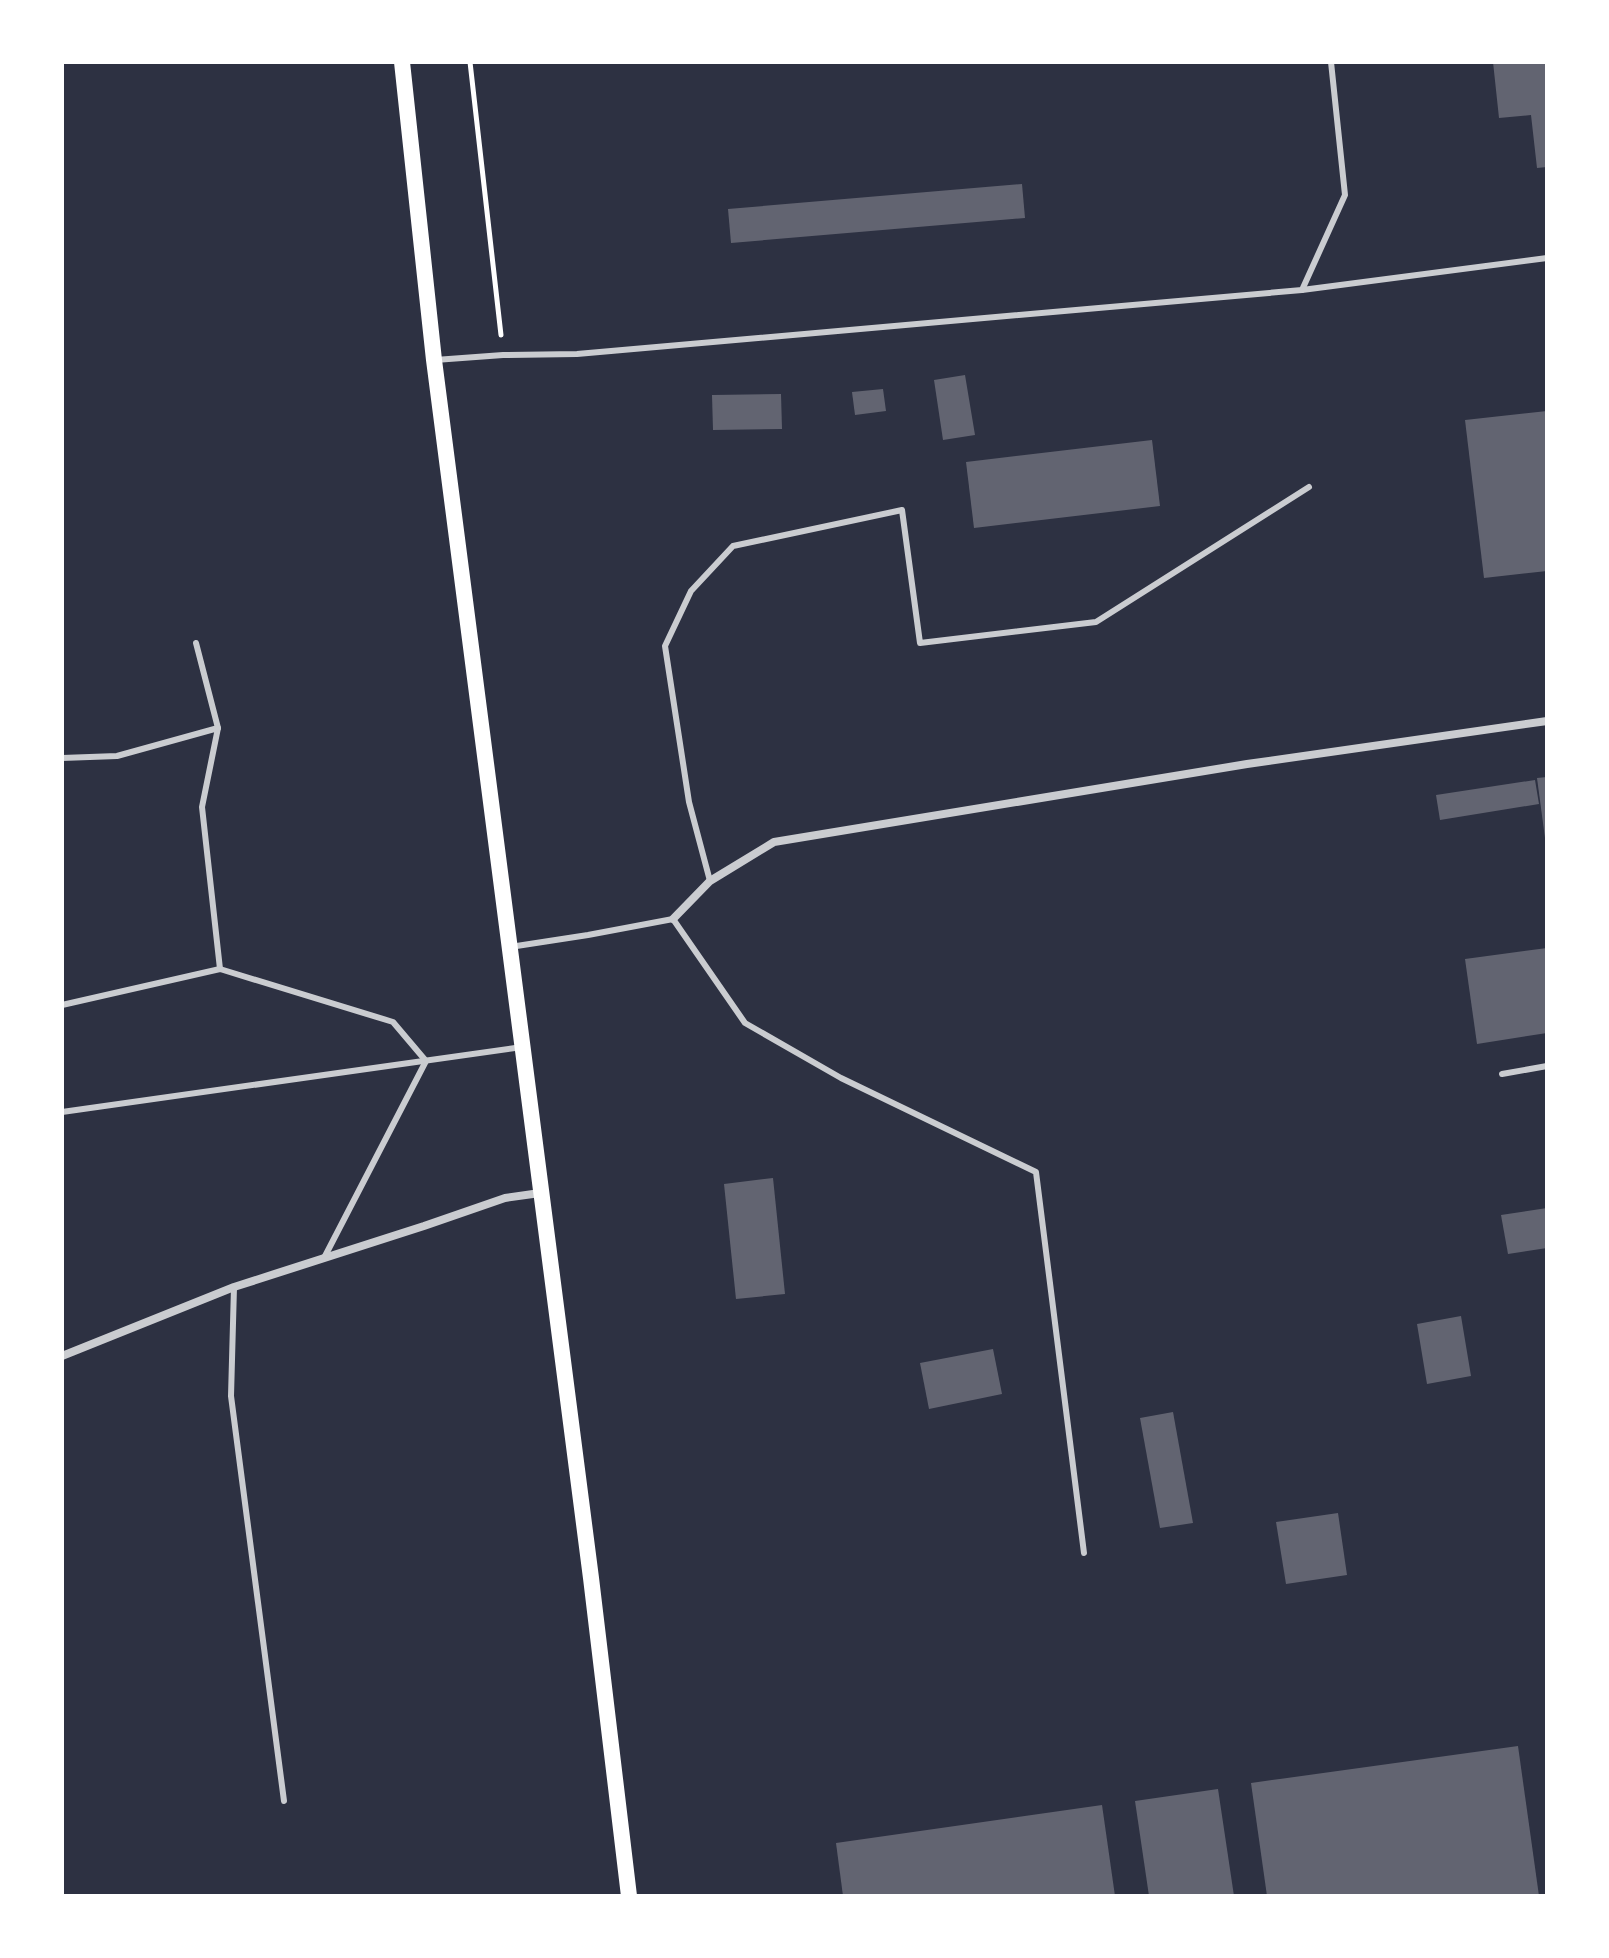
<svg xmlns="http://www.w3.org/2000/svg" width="1609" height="1958" viewBox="0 0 1609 1958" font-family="'Work Sans',sans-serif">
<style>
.building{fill:#626471}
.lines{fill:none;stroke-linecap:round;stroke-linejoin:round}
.path{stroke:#fff;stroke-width:5}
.service{stroke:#caccd0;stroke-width:6}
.minor{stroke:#caccd0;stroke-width:8}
.secondary{stroke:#fff;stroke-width:16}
</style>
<rect width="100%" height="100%" fill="#2d3142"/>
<!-- building -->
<g class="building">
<path d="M 1493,62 L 1547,62 L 1547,167 L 1537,168 L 1531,115 L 1499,118 Z"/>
<path d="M 1022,184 L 1025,218 L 731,243 L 728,209 Z"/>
<path d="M 965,375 L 975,435 L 943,440 L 934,380 Z"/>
<path d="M 883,389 L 886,411 L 855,415 L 852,392 Z"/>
<path d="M 781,394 L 782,429 L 713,430 L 712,395 Z"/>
<path d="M 1547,411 L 1547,571 L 1484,578 L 1465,420 Z"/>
<path d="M 1152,440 L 1160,506 L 974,528 L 966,462 Z"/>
<path d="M 1547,777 L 1547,837 L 1545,838 L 1537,778 Z"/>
<path d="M 1535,780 L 1539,804 L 1440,820 L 1436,795 Z"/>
<path d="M 1547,948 L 1547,1033 L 1477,1044 L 1465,959 Z"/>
<path d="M 773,1178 L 785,1294 L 736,1299 L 724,1184 Z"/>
<path d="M 1547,1208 L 1547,1248 L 1508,1254 L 1501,1215 Z"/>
<path d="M 1461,1316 L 1471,1376 L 1427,1384 L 1417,1324 Z"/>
<path d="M 993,1349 L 1002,1394 L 929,1409 L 920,1363 Z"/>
<path d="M 1173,1412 L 1193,1523 L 1160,1528 L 1140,1418 Z"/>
<path d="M 1338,1513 L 1347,1575 L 1286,1584 L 1276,1522 Z"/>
<path d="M 1518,1746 L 1539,1896 L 1267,1896 L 1251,1783 Z"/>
<path d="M 1218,1789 L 1234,1896 L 1149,1896 L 1135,1801 Z"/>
<path d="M 1102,1805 L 1115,1896 L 843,1896 L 836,1843 Z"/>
</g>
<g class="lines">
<!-- path -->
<path class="path" d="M 470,62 L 501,335"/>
<!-- service -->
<g class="service">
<path d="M 1302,290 L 1547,258"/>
<path d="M 435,360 L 503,355 L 577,354 L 1302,290 L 1345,195 L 1331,62"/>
<path d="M 196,643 L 218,728 L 202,807 L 220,969"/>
<path d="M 62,758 L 117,756 L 218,728"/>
<path d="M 710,881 L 689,802 L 665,646 L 691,591 L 733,546 L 902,510 L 920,643 L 1096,622 L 1309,487"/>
<path d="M 510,947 L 588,935 L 673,919 L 745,1023 L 841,1078 L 1036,1172 L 1084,1553"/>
<path d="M 62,1005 L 220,969 L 393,1022 L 426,1061 L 324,1258"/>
<path d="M 1502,1074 L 1547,1066"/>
<path d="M 62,1112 L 522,1047"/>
<path d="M 234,1287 L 231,1396 L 284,1801"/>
</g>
<!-- minor -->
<g class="minor">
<path d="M 673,919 L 710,881 L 774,842 L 1247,764 L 1547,721"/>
<path d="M 62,1356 L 234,1287 L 424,1226 L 505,1198 L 540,1193"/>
</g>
<!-- secondary -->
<path class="secondary" d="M 402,62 L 434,360 L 591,1578 L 629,1896"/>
</g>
<!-- border -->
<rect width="1609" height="1958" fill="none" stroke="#ffffff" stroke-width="128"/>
</svg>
